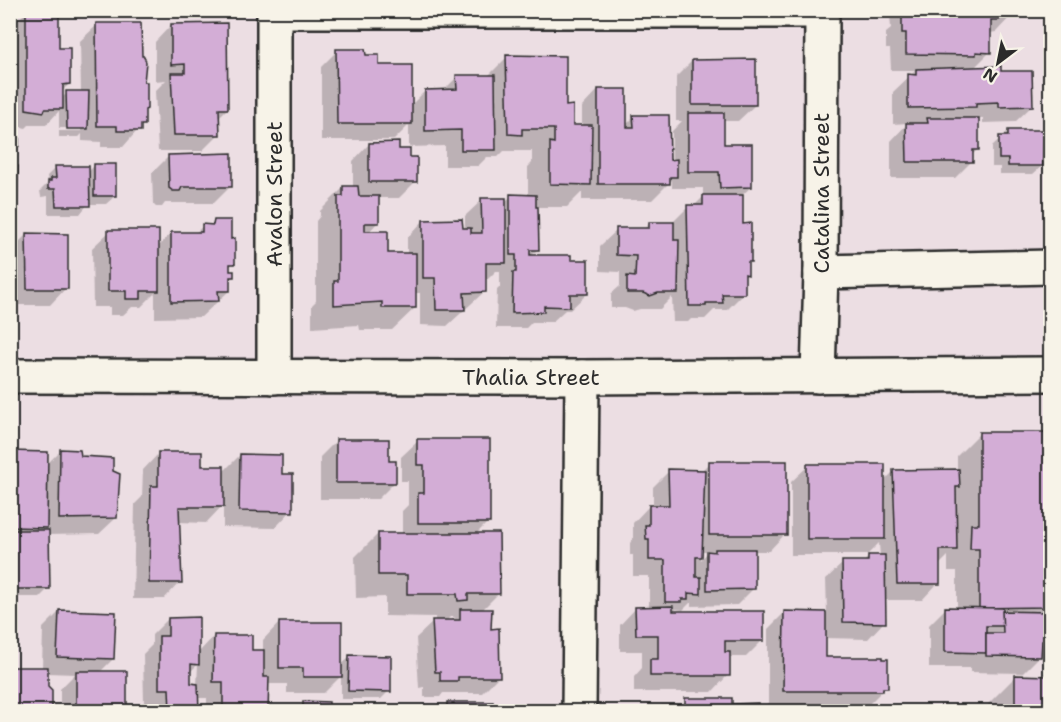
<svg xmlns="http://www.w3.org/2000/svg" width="1061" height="722" viewBox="0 0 1061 722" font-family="'Shantell Sans',sans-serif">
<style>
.shadow{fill:#0003;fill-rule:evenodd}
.building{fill:#d3add6;stroke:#2b2b2b;stroke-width:1.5}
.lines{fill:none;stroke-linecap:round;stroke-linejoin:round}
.minor-casing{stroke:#2b2b2b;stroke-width:38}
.minor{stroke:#f7f3e8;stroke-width:33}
.labels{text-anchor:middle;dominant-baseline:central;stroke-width:4.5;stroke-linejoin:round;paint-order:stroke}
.street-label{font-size:22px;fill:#2b2b2b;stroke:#f7f3e8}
</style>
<rect width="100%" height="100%" fill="#ecdee3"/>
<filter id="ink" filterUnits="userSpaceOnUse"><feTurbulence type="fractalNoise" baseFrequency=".0167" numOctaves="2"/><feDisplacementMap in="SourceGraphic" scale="12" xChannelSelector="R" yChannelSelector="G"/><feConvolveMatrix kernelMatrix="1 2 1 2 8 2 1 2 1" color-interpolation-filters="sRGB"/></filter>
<g filter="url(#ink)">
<!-- shadow -->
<g class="shadow">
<path d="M 38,10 L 44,11 L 69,84 L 62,91 L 62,98 L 67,93 L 81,93 L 80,41 L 97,25 L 142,84 L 143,124 L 123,147 L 101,147 L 101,142 L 82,141 L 82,134 L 79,137 L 59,137 L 59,111 L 46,125 L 29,125 L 26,128 L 17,126 L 18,146 L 10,153 L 10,28 L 26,12 L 35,13 ZM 59,128 L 81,128 L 81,131 L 59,131 Z"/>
<path d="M 893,10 L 1013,10 L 1012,15 L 996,32 L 990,33 L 990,52 L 974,68 L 1000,73 L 1032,106 L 1015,122 L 983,123 L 983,118 L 977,118 L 978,149 L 972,155 L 972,161 L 955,178 L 891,178 L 891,141 L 908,123 L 893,124 L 893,92 L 916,70 L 891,70 L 890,49 L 886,49 L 886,33 L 891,29 L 890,14 Z"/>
<path d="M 171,25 L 227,109 L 218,118 L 218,135 L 202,151 L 158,151 L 155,91 L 166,80 L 155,81 L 155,42 Z"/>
<path d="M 337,51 L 364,57 L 378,67 L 410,106 L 425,91 L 443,91 L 457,77 L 487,77 L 507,57 L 564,107 L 572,126 L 582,127 L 582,107 L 598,90 L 626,125 L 634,117 L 668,161 L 672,161 L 672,131 L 682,121 L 676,121 L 676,77 L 692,61 L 755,105 L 738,121 L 723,121 L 723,146 L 751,187 L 741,196 L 742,225 L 749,262 L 747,264 L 747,274 L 744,277 L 744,293 L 727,310 L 714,310 L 705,319 L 691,319 L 688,322 L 673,322 L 672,297 L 660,309 L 640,309 L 633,311 L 625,308 L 611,308 L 611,294 L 620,286 L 620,272 L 600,271 L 600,246 L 617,230 L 643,230 L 650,223 L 671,224 L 688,207 L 693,207 L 703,197 L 703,188 L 672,188 L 672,180 L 652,200 L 582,200 L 582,192 L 567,207 L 537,207 L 537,250 L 531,256 L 569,261 L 587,294 L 570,310 L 565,310 L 552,322 L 532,322 L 526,328 L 496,328 L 497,290 L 500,287 L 500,271 L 496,271 L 488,279 L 484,279 L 484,292 L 447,326 L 420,325 L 420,293 L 415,293 L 415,308 L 392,330 L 360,330 L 359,325 L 312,328 L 312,305 L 316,301 L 316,221 L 320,216 L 320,211 L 343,188 L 353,188 L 353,161 L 369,144 L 397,150 L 416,181 L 399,198 L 378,198 L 378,222 L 368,233 L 387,255 L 407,255 L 407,238 L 423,221 L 465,230 L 465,216 L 482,200 L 504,203 L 511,196 L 528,196 L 528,167 L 532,163 L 532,151 L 504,151 L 498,157 L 487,157 L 478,166 L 445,166 L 445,146 L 409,147 L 409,125 L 394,140 L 321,140 L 321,67 Z"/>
<path d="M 1008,131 L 1042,166 L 1033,174 L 1000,174 L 1000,167 L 992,167 L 992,146 Z"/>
<path d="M 169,156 L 231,186 L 214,203 L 165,203 L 162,207 L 156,207 L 153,204 L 152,173 Z"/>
<path d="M 94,166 L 115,196 L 106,204 L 88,204 L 80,214 L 48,214 L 48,196 L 41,197 L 40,191 L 48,183 L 47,176 L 56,167 L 88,172 Z"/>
<path d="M 214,222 L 230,240 L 233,263 L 228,268 L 233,277 L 228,281 L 229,291 L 201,317 L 155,318 L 155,293 L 141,307 L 132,307 L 123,315 L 110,315 L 110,307 L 93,307 L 92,248 L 109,232 L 158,247 L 171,233 L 195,233 L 203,226 L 210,226 Z"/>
<path d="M 26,235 L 66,288 L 50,305 L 11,305 L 10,251 Z"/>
<path d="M 980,433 L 1050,434 L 1050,653 L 1046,657 L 1039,657 L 1023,673 L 970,672 L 970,668 L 929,668 L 929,625 L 945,609 L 957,609 L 957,571 L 948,571 L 948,556 L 938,566 L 938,583 L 922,600 L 884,600 L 884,622 L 868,639 L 824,638 L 824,658 L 886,687 L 870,703 L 865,707 L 768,707 L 768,629 L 784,613 L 827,613 L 826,579 L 843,563 L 863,563 L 869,556 L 880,557 L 879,543 L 867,555 L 791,555 L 791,482 L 808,466 L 884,481 L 894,471 L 957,471 L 957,456 Z"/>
<path d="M 336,441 L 388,463 L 395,482 L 378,499 L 320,499 L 320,457 Z"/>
<path d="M 418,441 L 488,522 L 476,534 L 498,594 L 481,611 L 490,630 L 498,677 L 482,693 L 443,693 L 440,697 L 424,697 L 424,687 L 419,688 L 416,638 L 433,622 L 435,622 L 435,617 L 385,616 L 385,597 L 356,598 L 355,557 L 378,534 L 402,534 L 402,511 L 408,505 L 408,481 L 401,481 L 401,457 ZM 450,617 L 455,617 L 450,622 L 445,622 Z"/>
<path d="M 60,451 L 116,518 L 99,534 L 47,535 L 48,589 L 40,597 L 10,597 L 10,453 L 47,464 Z"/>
<path d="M 159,453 L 222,473 L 240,455 L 280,475 L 291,511 L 275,528 L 223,527 L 223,505 L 206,523 L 178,522 L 180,582 L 164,599 L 133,599 L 135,504 L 142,497 L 143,470 Z"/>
<path d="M 709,463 L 785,534 L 769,551 L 754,551 L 754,588 L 737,605 L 691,606 L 691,602 L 683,610 L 676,609 L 673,613 L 763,640 L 746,657 L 728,657 L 728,675 L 712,692 L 634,692 L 634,677 L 642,668 L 642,651 L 620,651 L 620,625 L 636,608 L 649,608 L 649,576 L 633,576 L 633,555 L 630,555 L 630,543 L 633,539 L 633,523 L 649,506 L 653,507 L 653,487 L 669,471 L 700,472 ZM 701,551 L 709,551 L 701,560 Z"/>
<path d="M 59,612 L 113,659 L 99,673 L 125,712 L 10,712 L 42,669 L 43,628 ZM 47,673 L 75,674 L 60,689 L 60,709 L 50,709 Z"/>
<path d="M 168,619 L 198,653 L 214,636 L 251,651 L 263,652 L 263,640 L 279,623 L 340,666 L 350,657 L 389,691 L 381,699 L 341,699 L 341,676 L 324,693 L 287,693 L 287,684 L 267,684 L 267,712 L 207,712 L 207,698 L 197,698 L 197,712 L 153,712 L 153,705 L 144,705 L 143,654 L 152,645 L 152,635 ZM 198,664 L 197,685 L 189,685 L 189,673 Z"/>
<path d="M 1050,676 L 1050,712 L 988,712 L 988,704 L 1015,677 L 1049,677 Z"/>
<path d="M 304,703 L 328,712 L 296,712 Z"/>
<path d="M 448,703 L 504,712 L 440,712 Z"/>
</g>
<!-- building -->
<g class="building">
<path d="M 906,10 L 1014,10 L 1014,16 L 999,17 L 999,20 L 991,20 L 991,53 L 976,52 L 976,55 L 906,54 L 906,33 L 902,33 L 902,15 L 906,16 Z"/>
<path d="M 26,11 L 59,11 L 59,48 L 70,48 L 70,84 L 63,85 L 63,109 L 45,109 L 44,112 L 26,109 Z"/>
<path d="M 96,23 L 141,23 L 142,56 L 144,56 L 146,62 L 144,82 L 147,82 L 147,109 L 145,110 L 145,125 L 141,125 L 141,131 L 117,131 L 117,126 L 97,126 Z"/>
<path d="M 227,23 L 228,109 L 219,109 L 220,135 L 174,135 L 171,73 L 185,73 L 185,64 L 171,65 L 171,24 Z"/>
<path d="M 336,49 L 365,49 L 366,55 L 379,55 L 379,65 L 412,65 L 412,124 L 337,124 Z"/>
<path d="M 506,55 L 566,56 L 566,106 L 573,105 L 573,125 L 592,125 L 591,185 L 550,184 L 550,142 L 554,143 L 554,129 L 522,129 L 522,135 L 508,134 Z"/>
<path d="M 756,59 L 756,105 L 692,105 L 692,60 Z"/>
<path d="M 1001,66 L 1001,71 L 1032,71 L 1033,106 L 999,107 L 999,102 L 976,103 L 976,107 L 908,108 L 908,74 L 916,75 L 916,69 Z"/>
<path d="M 456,75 L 495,75 L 496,150 L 461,150 L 461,130 L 425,131 L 425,90 L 457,89 Z"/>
<path d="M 598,89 L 627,89 L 627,127 L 634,127 L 633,115 L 669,115 L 670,160 L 677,159 L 677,177 L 670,177 L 670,184 L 598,184 Z"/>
<path d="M 66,91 L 89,91 L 88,129 L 67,129 Z"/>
<path d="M 19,110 L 19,146 L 10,146 L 10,111 Z"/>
<path d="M 688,113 L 724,113 L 724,144 L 752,144 L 752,187 L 720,188 L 719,172 L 688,172 Z"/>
<path d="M 927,118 L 979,118 L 979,150 L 973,150 L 973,162 L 907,162 L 906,123 L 928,123 Z"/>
<path d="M 1008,130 L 1044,130 L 1043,166 L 1008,166 L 1008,159 L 999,159 L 999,136 L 1008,136 Z"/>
<path d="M 399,142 L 399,149 L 410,149 L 410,157 L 417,157 L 417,182 L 369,182 L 369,143 Z"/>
<path d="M 232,153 L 232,187 L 182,187 L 180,191 L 173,191 L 169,188 L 168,155 Z"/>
<rect x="94" y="164" width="22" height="32"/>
<path d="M 10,166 L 18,166 L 17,231 L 10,231 Z"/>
<path d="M 55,166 L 89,166 L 90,206 L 56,206 L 55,189 L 48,189 L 48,181 L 51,181 L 51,178 L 56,178 Z"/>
<path d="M 343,186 L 358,186 L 359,196 L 379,196 L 379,223 L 365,223 L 365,231 L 388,231 L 388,253 L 416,253 L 416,308 L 382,308 L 382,302 L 334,305 L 334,281 L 338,281 L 338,196 L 343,196 Z"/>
<path d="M 510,194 L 536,195 L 536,207 L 538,207 L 539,250 L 530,250 L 530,255 L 571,255 L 571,260 L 588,260 L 588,294 L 570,294 L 570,307 L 544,306 L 544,312 L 512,313 L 513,272 L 516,272 L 516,255 L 510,255 Z"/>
<path d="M 703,195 L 743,195 L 743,224 L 751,223 L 751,262 L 748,262 L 748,275 L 745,274 L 745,294 L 722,294 L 723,303 L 706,303 L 706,306 L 689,306 L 687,205 L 703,205 Z"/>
<path d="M 481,198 L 506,198 L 506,263 L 486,263 L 486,292 L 464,293 L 465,310 L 436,310 L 435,278 L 423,278 L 423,220 L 462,219 L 463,228 L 471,228 L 471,233 L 482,233 Z"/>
<path d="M 214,220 L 231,220 L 231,239 L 235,238 L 235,264 L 230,264 L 230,271 L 234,271 L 234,277 L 230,277 L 230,291 L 218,291 L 219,301 L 171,302 L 171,232 L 202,232 L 202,224 L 213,225 Z"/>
<path d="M 649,222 L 674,222 L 674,240 L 679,240 L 678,293 L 658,293 L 650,296 L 643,293 L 627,293 L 627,276 L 635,277 L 636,256 L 616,255 L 616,228 L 649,228 Z"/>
<path d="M 108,230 L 159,230 L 159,291 L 141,291 L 141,299 L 126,299 L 126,291 L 108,291 Z"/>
<path d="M 26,233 L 68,234 L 68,289 L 27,289 Z"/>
<path d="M 979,432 L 1050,432 L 1050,607 L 979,608 L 979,549 L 970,549 L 971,524 L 979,524 Z"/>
<path d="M 336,439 L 389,439 L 389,461 L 396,461 L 396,483 L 336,483 Z"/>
<path d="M 417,439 L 490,439 L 490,523 L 418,523 L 418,493 L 424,493 L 424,465 L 417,465 Z"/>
<path d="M 60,449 L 80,450 L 81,456 L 113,458 L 113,471 L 120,474 L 117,518 L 59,519 Z"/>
<path d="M 10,451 L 48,452 L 47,528 L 12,527 L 13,517 L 10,517 Z"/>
<path d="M 158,452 L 202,452 L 202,466 L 224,466 L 224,507 L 179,507 L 182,583 L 149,583 L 151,486 L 158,486 Z"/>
<path d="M 240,454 L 282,455 L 282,474 L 293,474 L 293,512 L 239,511 Z"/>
<rect x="709" y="461" width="78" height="74"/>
<rect x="807" y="464" width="78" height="75"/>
<path d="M 668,469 L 705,470 L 702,557 L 696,557 L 696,577 L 701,577 L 701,594 L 688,593 L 688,599 L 682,599 L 682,602 L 665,602 L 665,560 L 649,560 L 649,539 L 646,539 L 645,525 L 649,525 L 649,505 L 669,505 Z"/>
<path d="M 959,469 L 960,487 L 956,487 L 957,550 L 940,550 L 940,584 L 897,584 L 893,470 Z"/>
<path d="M 10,530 L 49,530 L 50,589 L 10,589 Z"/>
<path d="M 378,533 L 499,533 L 500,594 L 468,594 L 468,600 L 458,601 L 457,594 L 407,594 L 407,575 L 378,575 Z"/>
<path d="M 715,549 L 755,549 L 755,589 L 707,590 L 707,551 L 715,552 Z"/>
<path d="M 868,555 L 885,555 L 886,623 L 843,622 L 842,561 L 868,561 Z"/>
<path d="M 673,606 L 673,611 L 764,611 L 764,641 L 725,641 L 725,652 L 730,652 L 730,676 L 650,676 L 650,659 L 658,659 L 658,635 L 636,635 L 635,607 Z"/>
<path d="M 945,607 L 1003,608 L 1003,626 L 986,626 L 986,653 L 945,652 Z"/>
<path d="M 460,609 L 492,609 L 491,629 L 499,628 L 500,677 L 458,677 L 458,681 L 440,681 L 440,672 L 435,672 L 432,620 L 460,620 Z"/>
<path d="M 59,610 L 116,612 L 114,659 L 57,657 Z"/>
<path d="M 784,611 L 826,612 L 826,657 L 883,657 L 883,659 L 888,659 L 888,688 L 883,688 L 883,691 L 783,691 Z"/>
<path d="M 1002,611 L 1050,612 L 1050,641 L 1042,641 L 1041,657 L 986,656 L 986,633 L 1003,633 Z"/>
<path d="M 199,617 L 199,665 L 191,664 L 191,683 L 198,684 L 199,712 L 170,712 L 169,689 L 159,689 L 159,636 L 168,636 L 168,618 Z"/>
<path d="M 279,622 L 342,622 L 342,677 L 303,677 L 303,668 L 279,668 Z"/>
<path d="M 214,635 L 252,635 L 252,650 L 264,650 L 264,677 L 269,677 L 268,712 L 226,712 L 226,706 L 223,707 L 223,682 L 213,682 Z"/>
<path d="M 349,655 L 391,656 L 391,692 L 348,691 Z"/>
<path d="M 10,667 L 48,667 L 48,686 L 52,690 L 52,708 L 66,708 L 66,712 L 10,712 Z"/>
<rect x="76" y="671" width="51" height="41"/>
<path d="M 1015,675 L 1050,676 L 1050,712 L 1015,712 Z"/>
<path d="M 685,698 L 732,698 L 732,704 L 758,703 L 758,712 L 662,712 L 662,706 L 685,706 Z"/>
<path d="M 303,701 L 329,702 L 329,712 L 303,712 Z"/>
<path d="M 447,702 L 493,702 L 493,704 L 505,704 L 505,712 L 447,712 Z"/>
</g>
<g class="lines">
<!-- minor casing -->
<g class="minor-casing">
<g id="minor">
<path d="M 274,10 L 274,377"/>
<path d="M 274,11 L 822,11"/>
<path d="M 821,272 L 1050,267"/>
<path d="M 10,376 L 582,377 L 1050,374"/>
<path d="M 818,376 L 821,272 L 822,10"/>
<path d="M 579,712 L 582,377"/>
</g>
</g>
<!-- minor -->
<use href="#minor" class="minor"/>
</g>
</g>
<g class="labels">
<!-- street labels -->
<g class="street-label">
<text transform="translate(821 193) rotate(-90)">Catalina Street</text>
<text transform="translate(274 194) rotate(-90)">Avalon Street</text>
<text x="531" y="377">Thalia Street</text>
</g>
</g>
<!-- margin -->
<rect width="1061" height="722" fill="none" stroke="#f7f3e8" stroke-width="36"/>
<rect x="18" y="18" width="1025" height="686" fill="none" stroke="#2b2b2b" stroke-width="2" filter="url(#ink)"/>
<!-- north arrow -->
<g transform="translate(998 63) rotate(212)" stroke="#f7f3e8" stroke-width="4.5" paint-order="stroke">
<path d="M0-4.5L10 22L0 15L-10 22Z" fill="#2b2b2b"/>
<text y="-9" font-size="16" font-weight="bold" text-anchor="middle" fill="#2b2b2b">N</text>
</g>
</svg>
